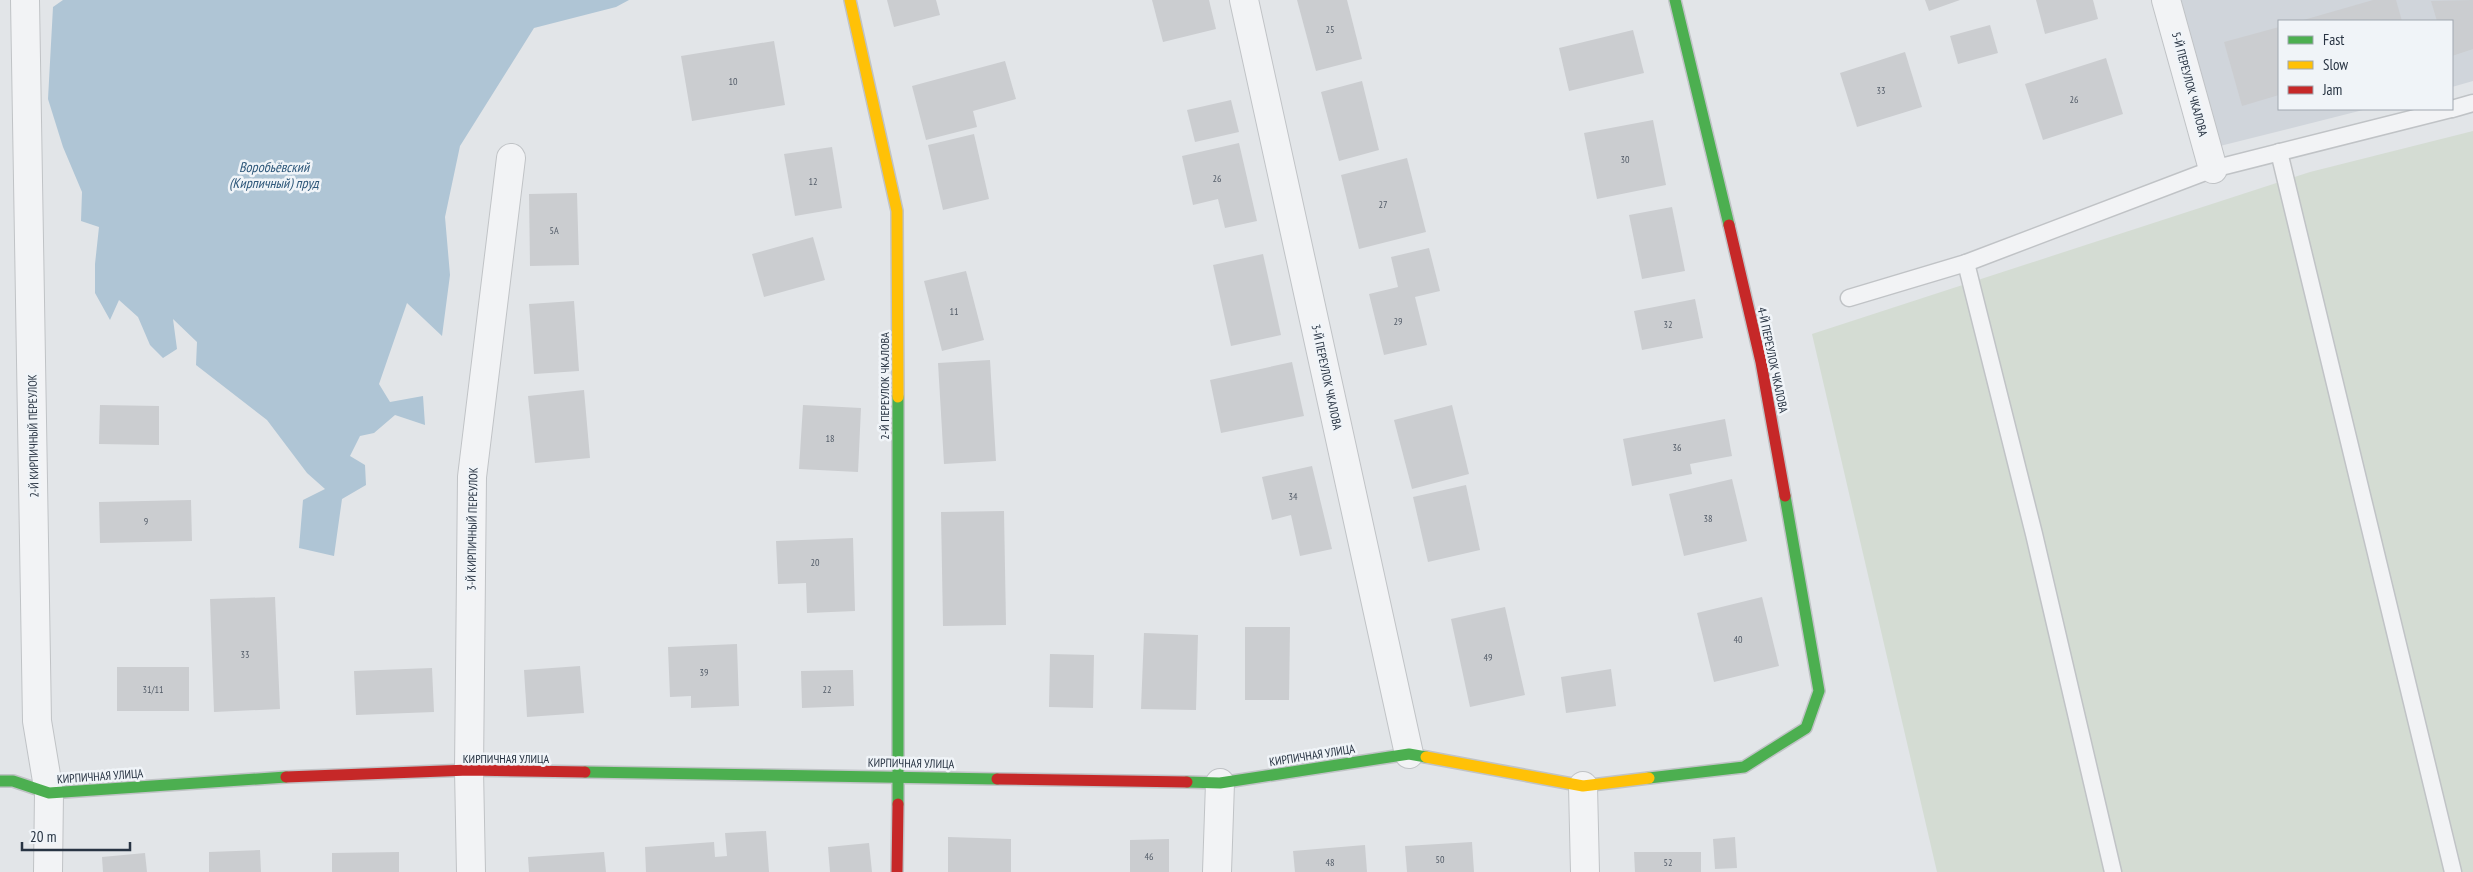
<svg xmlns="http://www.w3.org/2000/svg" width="2473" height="872" viewBox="0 0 2473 872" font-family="'PT Sans Narrow',sans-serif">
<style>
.built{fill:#d0d5db}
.green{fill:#d4dcd3}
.water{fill:#afc5d5}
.building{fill:#cbcdd0}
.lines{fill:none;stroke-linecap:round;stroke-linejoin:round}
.lane-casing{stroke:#c0c3c6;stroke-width:19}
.street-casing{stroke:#c0c3c6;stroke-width:30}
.fast-casing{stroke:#c0c3c6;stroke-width:14}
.slow-casing{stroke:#c0c3c6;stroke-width:14}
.jam-casing{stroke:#c0c3c6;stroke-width:14}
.lane{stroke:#f2f3f5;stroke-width:16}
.street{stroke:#f2f3f5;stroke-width:28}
.fast{stroke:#4caf50;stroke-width:11}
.slow{stroke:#ffc107;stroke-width:11}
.jam{stroke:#c62828;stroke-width:11}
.labels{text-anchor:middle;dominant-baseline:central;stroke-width:5;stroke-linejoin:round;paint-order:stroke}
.number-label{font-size:10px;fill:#525b67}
.street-label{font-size:12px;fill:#283443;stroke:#f0f4f8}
.water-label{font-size:14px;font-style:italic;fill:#2f587a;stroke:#f0f4f8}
</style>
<rect width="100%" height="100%" fill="#e2e5e8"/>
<!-- built -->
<path class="built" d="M 2179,0 L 2473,0 L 2473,81 L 2452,87 L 2452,21 L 2279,21 L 2279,109 L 2367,109 L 2220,146 Z"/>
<!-- green -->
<path class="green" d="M 2473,131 L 2473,872 L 1937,872 L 1812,334 L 2310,172 Z"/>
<!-- water -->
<path class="water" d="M 63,0 L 629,0 L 616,7 L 534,28 L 460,146 L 445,217 L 450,275 L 442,336 L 407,303 L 379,384 L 390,402 L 423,396 L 425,425 L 395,415 L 374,433 L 360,436 L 350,456 L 365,465 L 366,485 L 342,499 L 334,556 L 299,548 L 303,500 L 325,489 L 307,473 L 267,420 L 196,365 L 197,342 L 173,319 L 177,349 L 163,358 L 150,345 L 138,317 L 119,300 L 110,320 L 95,293 L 95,264 L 99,227 L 81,221 L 82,192 L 63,147 L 48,99 L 53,7 Z"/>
<!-- building -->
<g class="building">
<path d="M 887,0 L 936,0 L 940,15 L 894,27 Z"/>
<path d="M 1152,0 L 1209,0 L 1216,29 L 1163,42 Z"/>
<path d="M 1297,0 L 1347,0 L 1362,59 L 1316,71 Z"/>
<path d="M 1925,0 L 1960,0 L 1929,11 Z"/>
<path d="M 2036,0 L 2093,0 L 2098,19 L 2045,34 Z"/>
<path d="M 2373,0 L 2396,0 L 2402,21 L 2300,21 Z"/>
<path d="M 2473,0 L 2473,49 L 2452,56 L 2452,21 L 2437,21 L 2431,1 Z"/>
<path d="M 1990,25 L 1998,53 L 1958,64 L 1950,36 Z"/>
<path d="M 2279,27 L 2279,95 L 2242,106 L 2224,42 Z"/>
<path d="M 1633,30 L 1644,73 L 1569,91 L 1559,48 Z"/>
<path d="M 774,41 L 785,105 L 692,121 L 681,56 Z"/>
<path d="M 1905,52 L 1922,107 L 1857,127 L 1840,73 Z"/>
<path d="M 2106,58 L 2123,114 L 2043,140 L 2025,84 Z"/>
<path d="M 1005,61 L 1016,99 L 973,111 L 977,127 L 926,140 L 912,86 Z"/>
<path d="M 1362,81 L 1379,150 L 1339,161 L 1321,92 Z"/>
<path d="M 1231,100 L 1239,132 L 1195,142 L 1187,110 Z"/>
<path d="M 1653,120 L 1666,185 L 1597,199 L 1584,133 Z"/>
<path d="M 974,134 L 989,199 L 943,210 L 928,145 Z"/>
<path d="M 1239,143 L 1257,221 L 1225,228 L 1218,199 L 1193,205 L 1182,156 Z"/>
<path d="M 832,147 L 842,208 L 795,216 L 784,154 Z"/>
<path d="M 1407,158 L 1426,232 L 1359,249 L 1341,175 Z"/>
<path d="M 577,193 L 579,265 L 530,266 L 529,194 Z"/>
<path d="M 1672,207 L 1685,271 L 1642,279 L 1629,215 Z"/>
<path d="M 813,237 L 825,280 L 764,297 L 752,254 Z"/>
<path d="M 1429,248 L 1440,291 L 1415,297 L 1427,345 L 1384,355 L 1369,294 L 1398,287 L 1391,257 Z"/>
<path d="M 1263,254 L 1281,335 L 1231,346 L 1213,265 Z"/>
<path d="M 966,271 L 984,340 L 942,351 L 924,281 Z"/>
<path d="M 1695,299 L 1703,338 L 1642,350 L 1634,311 Z"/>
<path d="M 574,301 L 579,371 L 534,374 L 529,304 Z"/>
<path d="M 990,360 L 996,461 L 944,464 L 938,363 Z"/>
<path d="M 1292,362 L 1304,416 L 1221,433 L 1210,380 Z"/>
<path d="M 584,390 L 590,458 L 535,463 L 528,396 Z"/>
<path d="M 100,405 L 159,406 L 159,445 L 99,444 Z"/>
<path d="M 803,405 L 861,408 L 858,472 L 799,469 Z"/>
<path d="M 1452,405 L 1469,474 L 1412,489 L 1394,420 Z"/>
<path d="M 1725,419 L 1732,456 L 1690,464 L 1692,474 L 1632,486 L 1623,439 Z"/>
<path d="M 1312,466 L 1332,549 L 1300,556 L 1291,515 L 1272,520 L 1262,477 Z"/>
<path d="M 1732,479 L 1747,541 L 1684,556 L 1669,494 Z"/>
<path d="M 1466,485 L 1480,550 L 1428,562 L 1413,497 Z"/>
<path d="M 191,500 L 192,541 L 100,543 L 99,502 Z"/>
<path d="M 1004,511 L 1006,625 L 943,626 L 941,512 Z"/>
<path d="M 853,538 L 855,611 L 807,613 L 806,583 L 778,584 L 776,541 Z"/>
<path d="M 275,597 L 280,709 L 214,712 L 210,599 Z"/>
<path d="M 1762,597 L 1779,666 L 1714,682 L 1697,613 Z"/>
<path d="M 1505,607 L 1525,695 L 1470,707 L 1451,619 Z"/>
<path d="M 1245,627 L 1290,627 L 1289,700 L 1245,700 Z"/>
<path d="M 1144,633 L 1198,635 L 1196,710 L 1141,709 Z"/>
<path d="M 737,644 L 739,706 L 691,708 L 691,696 L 670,697 L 668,647 Z"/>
<path d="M 1050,654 L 1094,655 L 1093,708 L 1049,707 Z"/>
<path d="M 580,666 L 584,713 L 527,717 L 524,670 Z"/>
<rect x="117" y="667" width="72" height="44"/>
<path d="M 432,668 L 434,712 L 356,715 L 354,671 Z"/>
<path d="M 1611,669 L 1616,706 L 1566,713 L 1561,677 Z"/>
<path d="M 853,670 L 854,706 L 802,708 L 801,671 Z"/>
<path d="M 766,831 L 769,872 L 646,872 L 645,847 L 714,842 L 715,857 L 727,856 L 725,833 Z"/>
<path d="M 948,837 L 1011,839 L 1011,872 L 948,872 Z"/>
<path d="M 1735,837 L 1737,868 L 1715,869 L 1713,839 Z"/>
<path d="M 1169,839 L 1169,872 L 1130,872 L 1130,840 Z"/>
<path d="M 1472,842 L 1474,872 L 1407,872 L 1405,846 Z"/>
<path d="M 869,843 L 872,872 L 830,872 L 828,847 Z"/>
<path d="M 1365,845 L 1367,872 L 1295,872 L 1293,851 Z"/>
<path d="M 260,850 L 261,872 L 209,872 L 209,852 Z"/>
<path d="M 399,852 L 399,872 L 332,872 L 332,853 Z"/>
<path d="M 604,852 L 606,872 L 529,872 L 528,857 Z"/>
<path d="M 1634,852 L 1701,852 L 1701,872 L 1635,872 Z"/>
<path d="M 145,853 L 147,872 L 103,872 L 102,857 Z"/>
</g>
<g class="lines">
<!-- lane casing -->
<g class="lane-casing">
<g id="lane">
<path d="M 2452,109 L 2473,103"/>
<path d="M 2279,152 L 2453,872"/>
<path d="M 1966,263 L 2034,534 L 2113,872"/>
<path d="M 1849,298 L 1966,263 L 2213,169 L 2451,109"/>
</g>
</g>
<!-- street casing -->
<g class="street-casing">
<g id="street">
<path d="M 25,0 L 37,721 L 49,793 L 48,872"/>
<path d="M 1244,0 L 1409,754"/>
<path d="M 2166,0 L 2213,169"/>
<path d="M 1583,786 L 1585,872"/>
<path d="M 471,872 L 469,770 L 472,477 L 511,158"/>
<path d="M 1217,872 L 1220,783"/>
</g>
</g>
<!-- fast casing -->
<g class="fast-casing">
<g id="fast">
<path d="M 1675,0 L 1729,225"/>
<path d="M 898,397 L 898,804"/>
<path d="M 585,772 L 997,779"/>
<path d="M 1649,778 L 1744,767 L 1806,728 L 1819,691 L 1785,496"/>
<path d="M 0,781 L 13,781 L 49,793 L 286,777"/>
<path d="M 1187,782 L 1220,783 L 1409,754 L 1426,757"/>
</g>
</g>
<!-- slow casing -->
<g class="slow-casing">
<g id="slow">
<path d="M 850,0 L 897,211 L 898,397"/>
<path d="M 1426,757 L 1583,786 L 1649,778"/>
</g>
</g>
<!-- jam casing -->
<g class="jam-casing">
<g id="jam">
<path d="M 1729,225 L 1761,362 L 1785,496"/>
<path d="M 286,777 L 469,770 L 585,772"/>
<path d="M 997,779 L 1187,782"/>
<path d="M 897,872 L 898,804"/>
</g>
</g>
<!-- lane -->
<use href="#lane" class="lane"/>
<!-- street -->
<use href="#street" class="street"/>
<!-- fast -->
<use href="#fast" class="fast"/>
<!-- slow -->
<use href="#slow" class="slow"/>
<!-- jam -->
<use href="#jam" class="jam"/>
</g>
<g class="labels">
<!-- number labels -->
<g class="number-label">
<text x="1330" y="29">25</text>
<text x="733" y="81">10</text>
<text x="1881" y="90">33</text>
<text x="2074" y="99">26</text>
<text x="1625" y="159">30</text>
<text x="1217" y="178">26</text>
<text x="813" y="181">12</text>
<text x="1383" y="204">27</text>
<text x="554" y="230">5А</text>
<text x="954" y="311">11</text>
<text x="1398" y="321">29</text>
<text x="1668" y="324">32</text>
<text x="830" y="438">18</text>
<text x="1677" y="447">36</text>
<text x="1293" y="496">34</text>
<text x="1708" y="518">38</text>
<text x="146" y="521">9</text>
<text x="815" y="562">20</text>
<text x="1738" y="639">40</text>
<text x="245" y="654">33</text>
<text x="1488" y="657">49</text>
<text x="704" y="672">39</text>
<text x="153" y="689">31/11</text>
<text x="827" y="689">22</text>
<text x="1149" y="856">46</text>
<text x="1440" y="859">50</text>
<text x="1330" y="862">48</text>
<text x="1668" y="862">52</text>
</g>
<!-- street labels -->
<g class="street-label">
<text transform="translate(2190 84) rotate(75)">5-Й ПЕРЕУЛОК ЧКАЛОВА</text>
<text transform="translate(1773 360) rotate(78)">4-Й ПЕРЕУЛОК ЧКАЛОВА</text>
<text transform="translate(1327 377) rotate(78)">3-Й ПЕРЕУЛОК ЧКАЛОВА</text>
<text transform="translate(884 386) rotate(-90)">2-Й ПЕРЕУЛОК ЧКАЛОВА</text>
<text transform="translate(33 436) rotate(-91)">2-Й КИРПИЧНЫЙ ПЕРЕУЛОК</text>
<text transform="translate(472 529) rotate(-89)">3-Й КИРПИЧНЫЙ ПЕРЕУЛОК</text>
<text transform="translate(1312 755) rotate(-9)">КИРПИЧНАЯ УЛИЦА</text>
<text x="506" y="758">КИРПИЧНАЯ УЛИЦА</text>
<text transform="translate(911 763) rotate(1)">КИРПИЧНАЯ УЛИЦА</text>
<text transform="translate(100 776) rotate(-4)">КИРПИЧНАЯ УЛИЦА</text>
</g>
<!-- water labels -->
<g class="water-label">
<text x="274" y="167">Воробьёвский<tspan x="274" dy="16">(Кирпичный) пруд</tspan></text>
</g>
</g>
<!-- legend -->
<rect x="2278" y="20" width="175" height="90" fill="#f0f4f8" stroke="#a0a7b0"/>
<rect x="2288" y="36" width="25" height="8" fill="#4caf50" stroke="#a0a7b0"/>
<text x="2323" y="45" font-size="15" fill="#283443">Fast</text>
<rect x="2288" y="61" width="25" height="8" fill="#ffc107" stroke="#a0a7b0"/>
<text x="2323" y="70" font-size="15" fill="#283443">Slow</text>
<rect x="2288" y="86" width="25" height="8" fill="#c62828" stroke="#a0a7b0"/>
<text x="2323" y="95" font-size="15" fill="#283443">Jam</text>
<!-- scale -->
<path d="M22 842v8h108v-8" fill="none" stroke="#283443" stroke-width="2.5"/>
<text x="30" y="842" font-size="15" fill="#283443" stroke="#f0f4f8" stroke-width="4" paint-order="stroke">20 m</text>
</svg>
